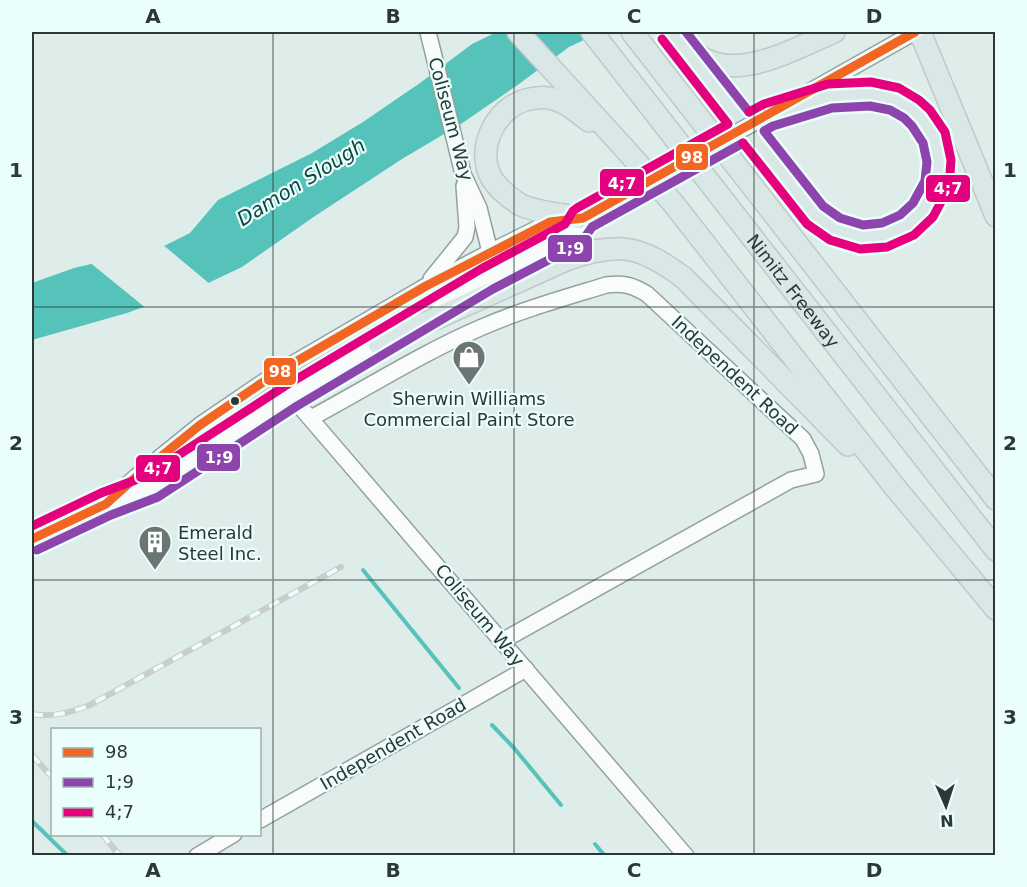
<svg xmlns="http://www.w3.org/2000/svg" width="1027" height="887" viewBox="0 0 1027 887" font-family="'DejaVu Sans',sans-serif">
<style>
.water{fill:#56c3ba}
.pier{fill:#deecea}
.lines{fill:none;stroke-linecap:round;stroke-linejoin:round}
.stream{stroke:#56c3ba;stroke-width:4}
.minor-casing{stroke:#95a19f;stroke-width:18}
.highway-casing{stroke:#c1c8c8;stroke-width:24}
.minor{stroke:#fafcfc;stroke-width:15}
.highway{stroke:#d9e8e6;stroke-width:21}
.rail-casing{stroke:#c9cdcc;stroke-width:6}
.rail{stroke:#eafefb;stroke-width:4;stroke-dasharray:11;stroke-linecap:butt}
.minor-bridge-casing{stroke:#95a19f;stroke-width:18;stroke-linecap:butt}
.minor-bridge{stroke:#fafcfc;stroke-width:15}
.bus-1-casing{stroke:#eafefb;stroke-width:14}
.bus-2-casing{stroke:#eafefb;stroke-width:14}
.bus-3-casing{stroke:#eafefb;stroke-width:14}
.bus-1{stroke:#f26522;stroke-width:9}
.bus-2{stroke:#8e44ad;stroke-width:9}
.bus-3{stroke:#e5007d;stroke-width:9}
.grid{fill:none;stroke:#2d3735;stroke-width:1.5;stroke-opacity:0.55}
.bus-dot{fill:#2d3735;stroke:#eafefb;stroke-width:2}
.labels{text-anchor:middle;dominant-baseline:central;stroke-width:4.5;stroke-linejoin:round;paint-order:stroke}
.street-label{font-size:18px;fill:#2d3735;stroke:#eafefb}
.poi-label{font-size:18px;fill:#2d3735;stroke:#eafefb}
.water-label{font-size:20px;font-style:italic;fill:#0a4641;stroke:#eafefb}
.line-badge{stroke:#eafefb;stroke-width:2}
.badge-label{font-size:16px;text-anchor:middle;font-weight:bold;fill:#fff}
.neatline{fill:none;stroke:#2d3735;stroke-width:2}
.grid-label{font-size:20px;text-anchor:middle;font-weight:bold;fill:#2d3735}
</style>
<rect width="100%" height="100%" fill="#deecea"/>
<!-- water -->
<path class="water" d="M 497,32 L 601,32 L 569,47 L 519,84 L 461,124 L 402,159 L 315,216 L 242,267 L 204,285 L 127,313 L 32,340 L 32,283 L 74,268 L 160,248 L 190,233 L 218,200 L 312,153 L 363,122 L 420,83 L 472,44 Z"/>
<!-- pier -->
<path class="pier" d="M 162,244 L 211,285 L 147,309 L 88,261 Z"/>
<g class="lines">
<!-- stream -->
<g class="stream">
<path d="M 363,570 L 459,688"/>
<path d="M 492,725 L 514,748 L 561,805"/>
<path d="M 32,821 L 68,856"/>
<path d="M 595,844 L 605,856"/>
</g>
<!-- minor casing -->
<g class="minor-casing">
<g id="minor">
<path d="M 428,32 L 463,174 L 479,208 L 490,252 L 501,272"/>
<path d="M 798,98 L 915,32"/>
<path d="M 431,279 L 465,237 L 467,227 L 464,186"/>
<path d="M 440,308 L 487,279 L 574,233 L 583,218"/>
<path d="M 275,374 L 291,396 L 686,856"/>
<path d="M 311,418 C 367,388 422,353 480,328 C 521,310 564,298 606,285 C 624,283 632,285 647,294 L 803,439 L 811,454 L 816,474 L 791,480 L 502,641"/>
<path d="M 112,498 L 137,476 L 200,425 L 275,374 L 426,286 L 490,252 L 550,222 L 583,218 L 626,194"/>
<path d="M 32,539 L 106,504 L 151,487 L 291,396 L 386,340"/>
<path d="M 260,820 L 526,669"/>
<path d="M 197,856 L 234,834"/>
</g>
</g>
<!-- highway casing -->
<g class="highway-casing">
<g id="highway">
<path d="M 518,32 L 625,149 L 673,203 L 894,486 L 996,609"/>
<path id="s1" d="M 592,32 L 996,550"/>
<path d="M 632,32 L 996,499"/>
<path d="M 671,32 L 815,215 C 829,225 842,233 860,236 C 881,240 912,226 924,208 C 927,205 929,200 931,196 C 933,192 936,188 937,184 C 949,139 915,97 870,94 C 859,93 840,94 829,96 C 809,100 788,109 768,115"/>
<path d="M 920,32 L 996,216"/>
<path d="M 692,50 C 731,87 793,49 834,32"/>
<path d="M 583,218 C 564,214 536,213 519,204 C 510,198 498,188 492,179 C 475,150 495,108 526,100 C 534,98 545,96 553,99 C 567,102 578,113 589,121"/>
<path d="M 379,344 L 566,260 C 618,241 640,245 684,278 L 848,445"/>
</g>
</g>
<!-- minor -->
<use href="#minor" class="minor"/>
<!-- highway -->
<use href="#highway" class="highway"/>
<!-- rail casing -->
<g class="rail-casing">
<g id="rail">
<path d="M 32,714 C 52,718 71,712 90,705 L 341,567"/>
<path d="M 32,755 L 52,777"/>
<path d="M 102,834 L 120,856"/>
</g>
</g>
<!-- rail -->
<use href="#rail" class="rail"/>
<!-- minor-bridge casing -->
<g class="minor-bridge-casing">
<path id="minor-bridge" d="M 626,194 L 768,115"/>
</g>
<!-- minor-bridge -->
<use href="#minor-bridge" class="minor-bridge"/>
<!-- bus-1 casing -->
<g class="bus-1-casing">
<path id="bus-1" d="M 32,539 L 106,504 L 137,476 L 200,425 L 275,374 L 426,286 L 550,222 L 583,218 L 915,32"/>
</g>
<!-- bus-2 casing -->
<g class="bus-2-casing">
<g id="bus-2">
<path d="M 686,32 L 749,112"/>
<path d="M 870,106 L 890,110 L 904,118 L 912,126 L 923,143 L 927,162 L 925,181 L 913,203 L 900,215 L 882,223 L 863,225 L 840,218 L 823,206 L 764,131 L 773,126 L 832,108 Z"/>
<path d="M 37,550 L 111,515 L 158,497 L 297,406 L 493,289 L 581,243 L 592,227 L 743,143"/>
</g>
</g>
<!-- bus-3 casing -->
<g class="bus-3-casing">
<g id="bus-3">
<path d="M 743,143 L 807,224 L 830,240 L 860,249 L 887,247 L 914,235 L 933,217 L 949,187 L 951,160 L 945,132 L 930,110 L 919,100 L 899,88 L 871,82 L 828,84 L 764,104 L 749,112"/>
<path d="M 32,526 L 101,493 L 146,476 L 285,386 L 481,269 L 565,224 L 573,211 L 577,208 L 728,124 L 662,39"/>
</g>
</g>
<!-- bus-1 -->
<use href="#bus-1" class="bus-1"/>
<!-- bus-2 -->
<use href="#bus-2" class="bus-2"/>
<!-- bus-3 -->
<use href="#bus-3" class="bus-3"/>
</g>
<!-- grid -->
<path class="grid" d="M 273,32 L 273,856M 514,32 L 514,856M 754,32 L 754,856M 32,307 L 996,307M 32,580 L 996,580"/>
<!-- icons -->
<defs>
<g id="shop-pin" transform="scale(1.725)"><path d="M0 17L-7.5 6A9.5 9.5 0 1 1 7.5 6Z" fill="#6b7674" stroke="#eafefb"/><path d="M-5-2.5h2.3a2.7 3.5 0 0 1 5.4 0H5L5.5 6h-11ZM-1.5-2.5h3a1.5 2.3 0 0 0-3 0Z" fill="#fff"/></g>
<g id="building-pin" transform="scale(1.725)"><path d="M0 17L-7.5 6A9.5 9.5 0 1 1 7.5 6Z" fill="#6b7674" stroke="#eafefb"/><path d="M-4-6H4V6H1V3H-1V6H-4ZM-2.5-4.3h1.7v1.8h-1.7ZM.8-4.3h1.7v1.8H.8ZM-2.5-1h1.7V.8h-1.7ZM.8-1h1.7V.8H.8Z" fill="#fff"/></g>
</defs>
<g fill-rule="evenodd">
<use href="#shop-pin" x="469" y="357"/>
<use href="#building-pin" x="155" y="542"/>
</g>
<!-- markers -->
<circle class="bus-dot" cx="235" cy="401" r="5"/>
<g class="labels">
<!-- street labels -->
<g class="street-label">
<text transform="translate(451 119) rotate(75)">Coliseum Way</text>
<text stroke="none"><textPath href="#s1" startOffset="328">Nimitz Freeway</textPath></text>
<text transform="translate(735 375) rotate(43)">Independent Road</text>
<text transform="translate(480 615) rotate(50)">Coliseum Way</text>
<text transform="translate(393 744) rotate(-30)">Independent Road</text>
</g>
<!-- poi labels -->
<g class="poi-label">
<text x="469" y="398">Sherwin Williams<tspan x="469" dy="21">Commercial Paint Store</tspan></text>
<text x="178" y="532" text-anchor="start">Emerald<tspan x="178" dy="21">Steel Inc.</tspan></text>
</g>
<!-- water labels -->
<g class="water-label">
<text transform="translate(301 182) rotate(-32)">Damon Slough</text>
</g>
</g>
<g class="line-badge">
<rect x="675" y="143" width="34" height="28" rx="6" fill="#f26522"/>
<rect x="599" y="168" width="46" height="29" rx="6" fill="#e5007d"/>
<rect x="925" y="174" width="46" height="29" rx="6" fill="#e5007d"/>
<rect x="547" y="234" width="46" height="29" rx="6" fill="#8e44ad"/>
<rect x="263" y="357" width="34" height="29" rx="6" fill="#f26522"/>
<rect x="196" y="443" width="45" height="29" rx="6" fill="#8e44ad"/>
<rect x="135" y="454" width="46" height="29" rx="6" fill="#e5007d"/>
</g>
<g class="badge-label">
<text x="692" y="163">98</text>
<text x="622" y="189">4;7</text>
<text x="948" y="194">4;7</text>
<text x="570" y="254">1;9</text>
<text x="280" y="377">98</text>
<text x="219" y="463">1;9</text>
<text x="158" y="474">4;7</text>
</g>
<!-- border -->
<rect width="1027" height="887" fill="none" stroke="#eafefb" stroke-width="66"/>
<!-- legend -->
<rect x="51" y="728" width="210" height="108" fill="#eafefb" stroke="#9eaeac" stroke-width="1.5"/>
<rect x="63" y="748" width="30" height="9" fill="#f26522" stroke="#9eaeac" stroke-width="1.5"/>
<text x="105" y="758" font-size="18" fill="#2d3735">98</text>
<rect x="63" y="778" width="30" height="9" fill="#8e44ad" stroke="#9eaeac" stroke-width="1.5"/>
<text x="105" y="788" font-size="18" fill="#2d3735">1;9</text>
<rect x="63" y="808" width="30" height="9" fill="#e5007d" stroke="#9eaeac" stroke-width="1.5"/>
<text x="105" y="818" font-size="18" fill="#2d3735">4;7</text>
<!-- north arrow -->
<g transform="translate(946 806) rotate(177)" stroke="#eafefb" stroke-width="4.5" paint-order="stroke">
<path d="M0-4.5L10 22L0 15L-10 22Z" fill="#2d3735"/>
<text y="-9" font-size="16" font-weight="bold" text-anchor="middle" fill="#2d3735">N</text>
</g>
<rect x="33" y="33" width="961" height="821" class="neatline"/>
<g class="grid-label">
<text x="153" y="23">A</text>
<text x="393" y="23">B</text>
<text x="634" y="23">C</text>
<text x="874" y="23">D</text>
<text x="16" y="177">1</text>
<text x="1010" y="177">1</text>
<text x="16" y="450">2</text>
<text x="1010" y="450">2</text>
<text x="16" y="724">3</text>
<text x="1010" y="724">3</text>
<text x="153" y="877">A</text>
<text x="393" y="877">B</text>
<text x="634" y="877">C</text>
<text x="874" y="877">D</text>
</g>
</svg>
